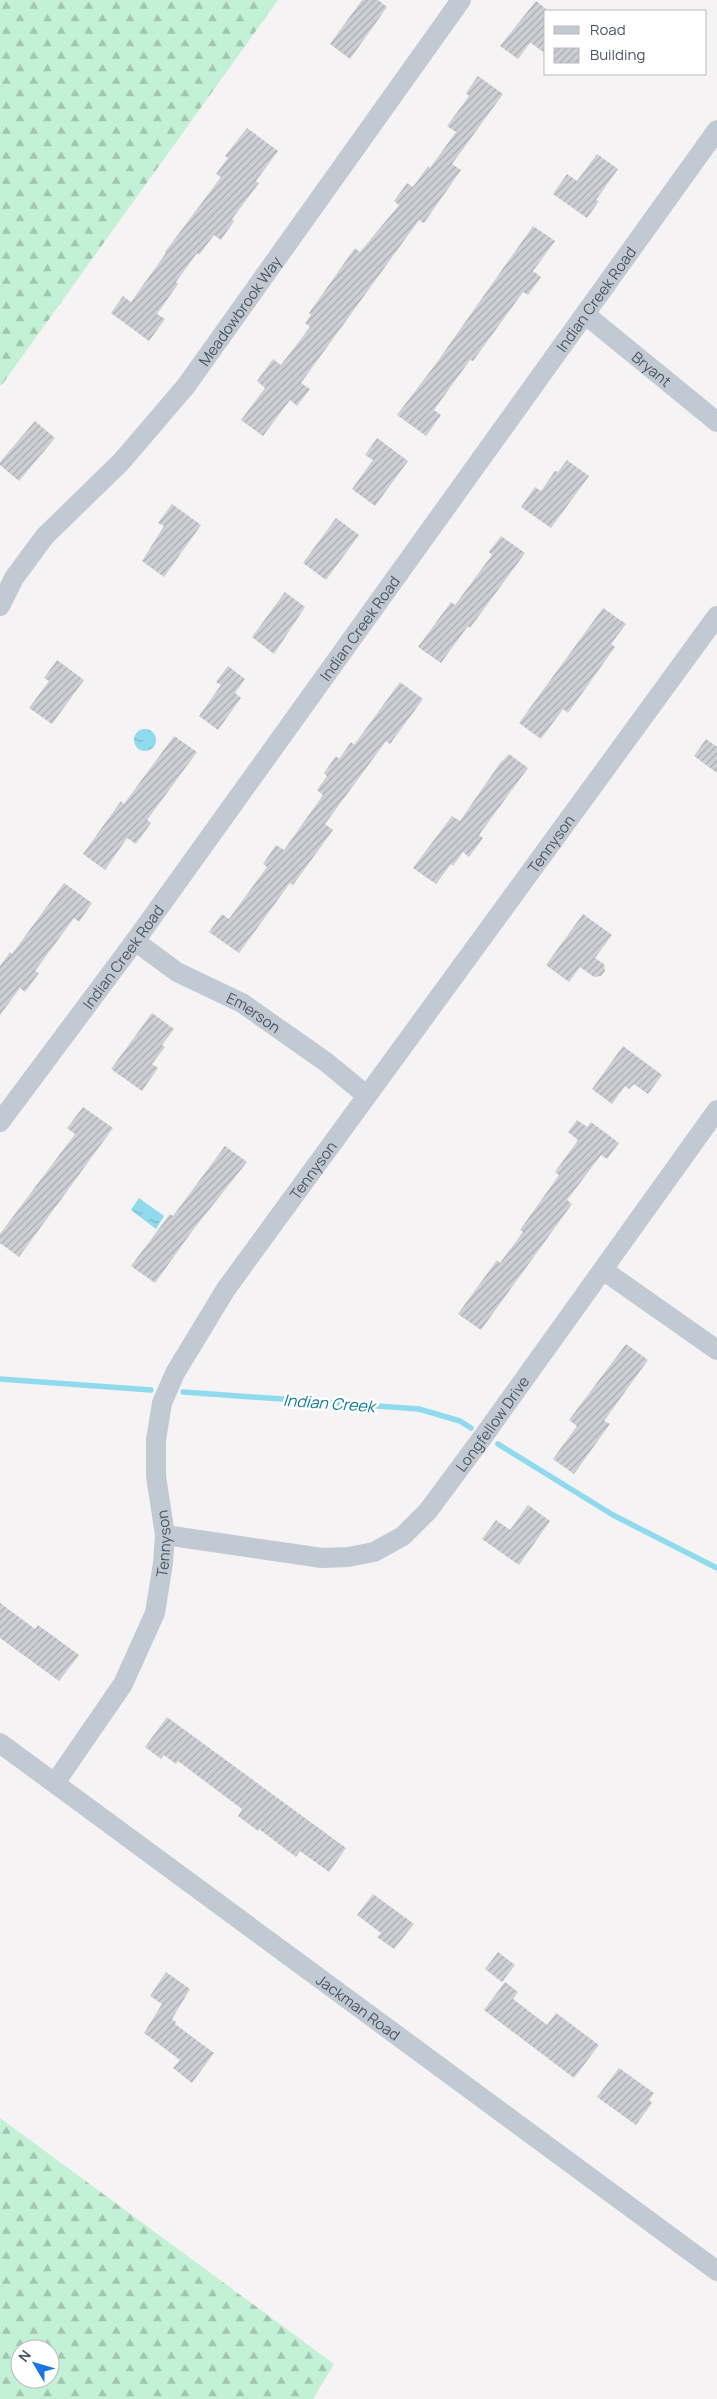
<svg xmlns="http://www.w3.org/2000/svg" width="717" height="2399" viewBox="0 0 717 2399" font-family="Manrope,sans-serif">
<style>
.forest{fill:url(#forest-firs);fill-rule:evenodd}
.water{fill:url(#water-ripples)}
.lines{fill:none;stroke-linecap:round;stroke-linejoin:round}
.stream{stroke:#90daee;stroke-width:5.5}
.building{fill:url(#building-hatch)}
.minor{stroke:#c1cad2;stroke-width:20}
.labels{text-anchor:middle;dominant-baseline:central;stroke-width:5;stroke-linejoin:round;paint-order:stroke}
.street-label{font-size:15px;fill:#4a5661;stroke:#fff}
.water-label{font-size:16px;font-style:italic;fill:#0c7c9b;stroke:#fff}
</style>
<defs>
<pattern id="forest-firs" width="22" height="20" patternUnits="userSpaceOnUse" patternTransform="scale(1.25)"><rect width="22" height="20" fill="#c3f1d5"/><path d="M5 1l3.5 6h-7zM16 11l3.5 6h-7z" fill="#a0c6b0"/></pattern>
<pattern id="water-ripples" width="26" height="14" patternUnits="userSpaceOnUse" patternTransform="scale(1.25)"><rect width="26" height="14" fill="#90daee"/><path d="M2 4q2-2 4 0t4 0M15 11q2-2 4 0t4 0" fill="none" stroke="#78b4c4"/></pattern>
<pattern id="building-hatch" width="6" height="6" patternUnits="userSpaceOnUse" patternTransform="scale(1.25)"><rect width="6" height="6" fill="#cdcfd5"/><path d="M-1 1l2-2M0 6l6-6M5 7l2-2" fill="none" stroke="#a8abb0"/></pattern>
</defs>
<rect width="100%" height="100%" fill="#f5f3f3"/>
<!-- forest -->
<g class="forest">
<path d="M 0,0 L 278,0 L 1,386 L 0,385 Z"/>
<path d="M 0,2118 L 334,2364 L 313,2399 L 0,2399 ZM 20,2349 L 50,2349 L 50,2379 L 20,2379 Z"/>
</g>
<!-- water -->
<g class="water">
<circle cx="145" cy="740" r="11"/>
<path d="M 139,1198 L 164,1216 L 156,1229 L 131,1210 Z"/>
</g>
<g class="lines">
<!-- stream -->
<g class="stream">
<path d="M 0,1379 L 151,1390"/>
<path d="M 183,1392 L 419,1409 L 460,1421 L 471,1428"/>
<path d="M 498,1444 L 613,1515 L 717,1568"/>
</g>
</g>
<!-- building -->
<g class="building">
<path d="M 362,0 L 378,0 L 387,7 L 350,59 L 330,44 Z"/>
<path d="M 536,1 L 546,9 L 546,54 L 531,43 L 529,44 L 518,59 L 500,46 Z"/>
<path d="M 478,76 L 503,94 L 452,164 L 461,170 L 424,223 L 419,220 L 301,383 L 310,389 L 297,406 L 290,400 L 263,436 L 241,420 L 265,388 L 257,381 L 273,359 L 281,365 L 310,327 L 305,323 L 311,315 L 309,313 L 355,248 L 360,252 L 399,205 L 394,201 L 407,183 L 413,187 L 428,166 L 430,168 L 456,132 L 447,126 L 469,96 L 466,93 Z"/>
<path d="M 247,128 L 278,151 L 256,181 L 259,183 L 232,219 L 234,221 L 221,240 L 214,235 L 199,255 L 197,253 L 176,282 L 178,284 L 157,314 L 165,319 L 149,341 L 111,313 L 123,296 L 131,302 L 166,253 L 165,252 L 221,177 L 216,174 L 228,158 L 225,156 Z"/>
<path d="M 597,154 L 618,169 L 596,200 L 599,201 L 587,218 L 553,194 L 567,174 L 577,181 Z"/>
<path d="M 533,226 L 555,241 L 533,271 L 541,277 L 528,295 L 523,292 L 473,361 L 470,360 L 434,410 L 441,415 L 426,436 L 397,415 L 435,365 Z"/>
<path d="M 35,421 L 55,438 L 19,481 L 0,465 L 0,462 Z"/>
<path d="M 377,438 L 408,461 L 375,506 L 352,489 L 373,460 L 365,455 Z"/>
<path d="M 567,460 L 589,476 L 551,528 L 521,507 L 535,487 L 541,491 L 555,471 L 558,472 Z"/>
<path d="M 172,504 L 201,525 L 164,577 L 142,561 L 164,526 L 158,523 Z"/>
<path d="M 336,518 L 359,535 L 326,580 L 303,563 Z"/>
<path d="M 501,536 L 525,553 L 470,628 L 468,626 L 441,663 L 418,647 L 451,602 L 455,605 L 492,555 L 489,552 Z"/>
<path d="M 285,592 L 305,607 L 274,654 L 252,637 Z"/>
<path d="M 603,608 L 626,624 L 611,644 L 615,647 L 568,713 L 563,709 L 541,739 L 519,723 Z"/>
<path d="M 57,660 L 84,680 L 52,724 L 29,708 L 49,681 L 44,678 Z"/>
<path d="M 228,666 L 245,679 L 235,693 L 241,698 L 218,730 L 199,716 L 221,685 L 216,682 Z"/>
<path d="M 400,682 L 423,699 L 390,744 L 386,741 L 325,824 L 333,830 L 293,885 L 290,883 L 239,953 L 209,932 L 222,914 L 229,919 L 267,867 L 263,864 L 276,845 L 284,850 L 323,795 L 317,790 L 327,776 L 324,773 L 336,756 L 339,759 L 351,742 L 354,745 Z"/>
<path d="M 174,736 L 197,752 L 147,820 L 151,823 L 136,844 L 127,838 L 105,870 L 83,854 L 121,801 L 124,804 Z"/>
<path d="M 706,739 L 717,747 L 717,773 L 694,756 Z"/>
<path d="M 509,754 L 528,768 L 479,835 L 483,838 L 469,857 L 463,852 L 453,866 L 451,864 L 436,884 L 413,868 L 452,816 L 460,821 L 500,763 Z"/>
<path d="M 64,883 L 92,903 L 79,922 L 74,918 L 35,971 L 39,973 L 25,992 L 20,988 L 0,1015 L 0,966 L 10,952 L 12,954 Z"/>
<path d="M 583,914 L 612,935 L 595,958 L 604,964 L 605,971 L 601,976 L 594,977 L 580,967 L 569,982 L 546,965 Z"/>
<path d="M 152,1013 L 174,1029 L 162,1045 L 165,1047 L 152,1064 L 158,1068 L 142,1091 L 111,1069 Z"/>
<path d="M 623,1046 L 662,1075 L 648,1094 L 634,1084 L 629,1089 L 625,1086 L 612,1104 L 592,1089 Z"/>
<path d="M 83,1107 L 113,1128 L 19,1257 L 0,1243 L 0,1234 L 75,1134 L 67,1128 Z"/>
<path d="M 577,1120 L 587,1127 L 591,1122 L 619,1143 L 607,1159 L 601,1155 L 567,1200 L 572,1204 L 481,1330 L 458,1314 L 497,1260 L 500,1263 L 523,1232 L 520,1230 L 559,1175 L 555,1172 L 578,1140 L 568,1132 Z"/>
<path d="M 225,1146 L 247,1162 L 193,1230 L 155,1283 L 131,1266 L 170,1214 L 173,1216 Z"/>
<path d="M 626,1344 L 648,1360 L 604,1421 L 610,1424 L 574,1474 L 553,1459 L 577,1426 L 569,1420 Z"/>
<path d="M 528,1505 L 550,1521 L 519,1565 L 482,1539 L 496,1520 L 510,1530 Z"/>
<path d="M 0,1603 L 35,1629 L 38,1625 L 79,1655 L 59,1681 L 0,1638 Z"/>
<path d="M 167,1717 L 346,1848 L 329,1872 L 300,1851 L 296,1857 L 259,1829 L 258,1831 L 238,1816 L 242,1809 L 178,1761 L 176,1764 L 164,1755 L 161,1759 L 145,1747 Z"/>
<path d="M 373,1894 L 414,1924 L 394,1949 L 377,1937 L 381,1933 L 357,1915 Z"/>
<path d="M 498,1952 L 515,1965 L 502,1982 L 485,1969 Z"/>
<path d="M 166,1972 L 190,1989 L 172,2019 L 176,2022 L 175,2024 L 214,2053 L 192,2083 L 173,2068 L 180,2060 L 144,2033 L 162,2004 L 150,1996 Z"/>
<path d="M 505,1982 L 518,1992 L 513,1999 L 547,2025 L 556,2013 L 599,2045 L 574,2078 L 484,2010 Z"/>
<path d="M 619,2068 L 654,2093 L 649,2100 L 652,2103 L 636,2125 L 597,2097 Z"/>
</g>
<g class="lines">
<!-- minor -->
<g class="minor">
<path id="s1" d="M 586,315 L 717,422"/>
<path id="s2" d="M 0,606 L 14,578 L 45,536 L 121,462 L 186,386 L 461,0"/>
<path id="s3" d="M 135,941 L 177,972 L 242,1003 L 326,1062 L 366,1095"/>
<path id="s4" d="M 0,1122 L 135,941 L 717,130"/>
<path d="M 603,1270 L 717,1350"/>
<path id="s5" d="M 165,1535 L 322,1558 L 348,1557 L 374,1552 L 403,1536 L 428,1511 L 485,1434 L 717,1110"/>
<path id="s6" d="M 0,1743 L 717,2271"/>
<path id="s7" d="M 55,1783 L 123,1684 L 155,1613 L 163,1563 L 165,1535 L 156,1476 L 156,1440 L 162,1403 L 175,1373 L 226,1289 L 717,616"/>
</g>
</g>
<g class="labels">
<!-- street labels -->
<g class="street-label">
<text stroke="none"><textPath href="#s4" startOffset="1016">Indian Creek Road</textPath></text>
<text stroke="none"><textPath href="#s2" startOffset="382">Meadowbrook Way</textPath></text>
<text stroke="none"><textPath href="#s1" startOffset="85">Bryant</textPath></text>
<text stroke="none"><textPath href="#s4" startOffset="611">Indian Creek Road</textPath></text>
<text stroke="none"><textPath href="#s7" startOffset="1092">Tennyson</textPath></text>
<text stroke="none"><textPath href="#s4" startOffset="206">Indian Creek Road</textPath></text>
<text stroke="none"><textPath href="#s3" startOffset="139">Emerson</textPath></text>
<text stroke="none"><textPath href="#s7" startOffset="688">Tennyson</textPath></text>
<text stroke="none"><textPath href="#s5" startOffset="388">Longfellow Drive</textPath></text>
<text stroke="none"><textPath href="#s7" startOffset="268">Tennyson</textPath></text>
<text stroke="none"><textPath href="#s6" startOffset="445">Jackman Road</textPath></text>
</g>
<!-- water labels -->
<g class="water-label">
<text transform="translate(329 1403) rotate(4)">Indian Creek</text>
</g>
</g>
<!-- legend -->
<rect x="544" y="10" width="162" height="65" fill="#ffffff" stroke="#b7bbc0"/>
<rect x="554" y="26" width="25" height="8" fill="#c1cad2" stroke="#b7bbc0"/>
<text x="590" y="35" font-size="15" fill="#4a5661">Road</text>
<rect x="554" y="48" width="25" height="15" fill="url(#building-hatch)" stroke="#b7bbc0"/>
<text x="590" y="60" font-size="15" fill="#4a5661">Building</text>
<!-- north arrow -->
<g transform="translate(35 2364) rotate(308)"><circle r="24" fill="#ffffff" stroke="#b7bbc0"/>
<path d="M0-4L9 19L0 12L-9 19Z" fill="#1a73e8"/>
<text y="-8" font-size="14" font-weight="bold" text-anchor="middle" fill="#4a5661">N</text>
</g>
</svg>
